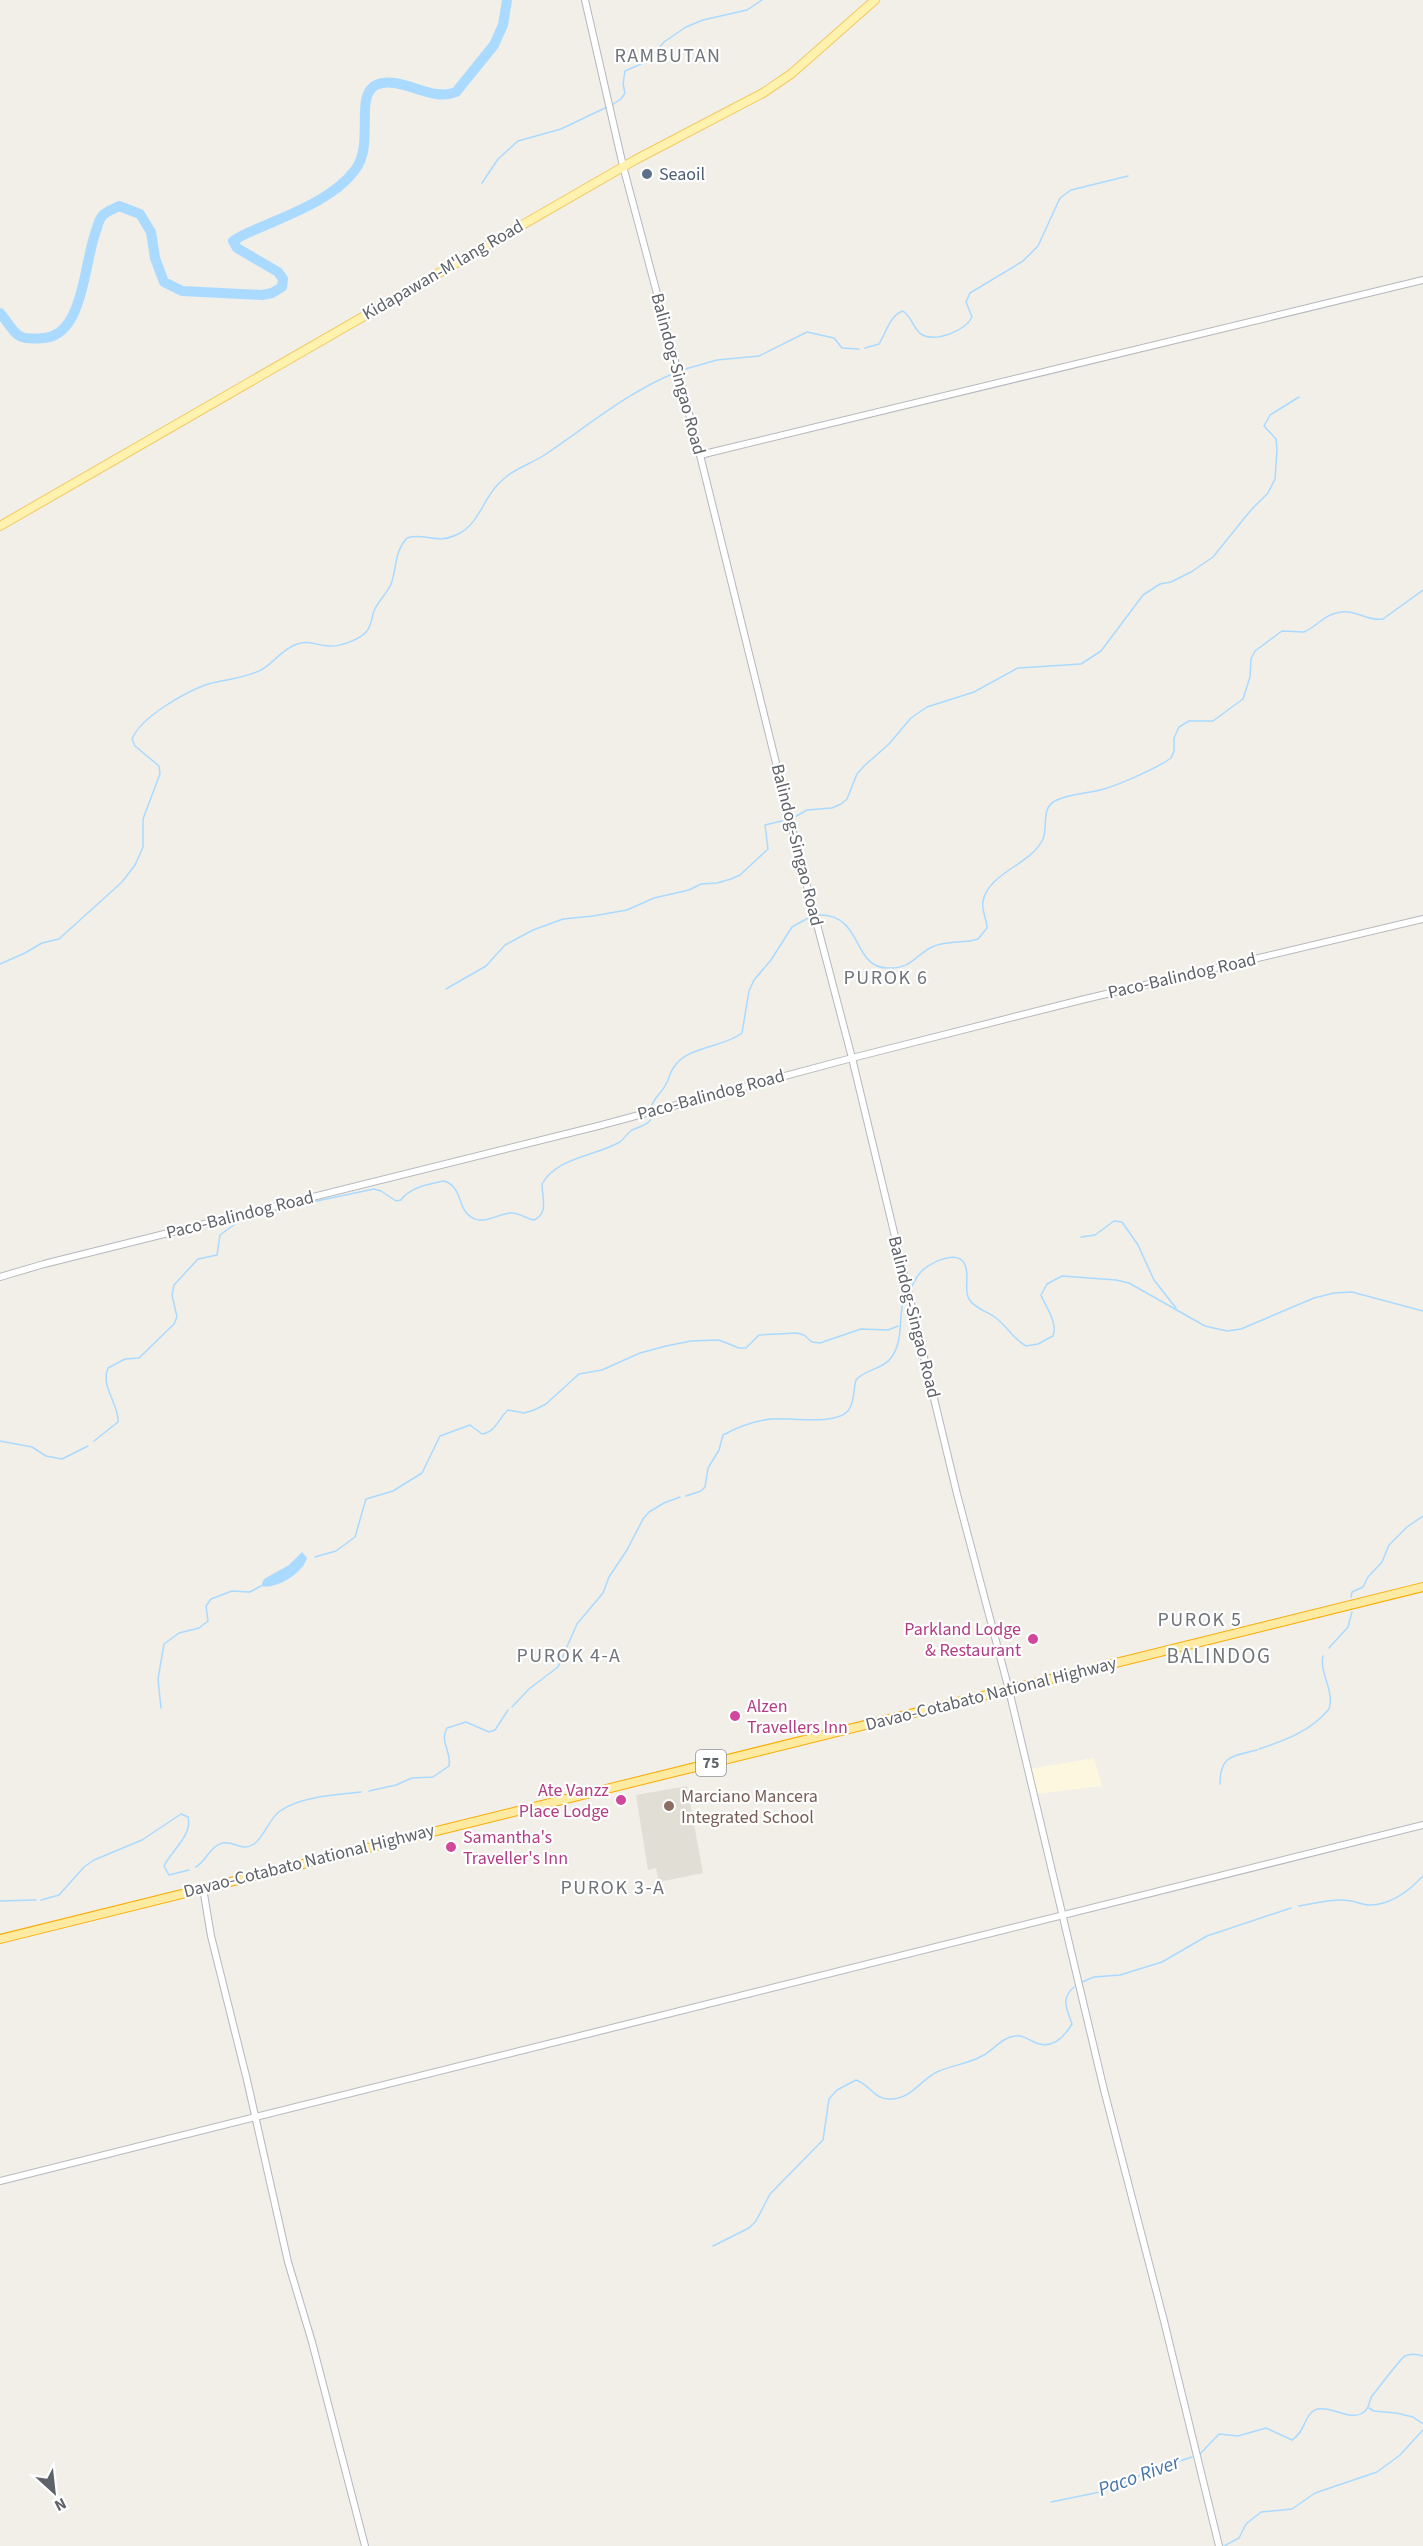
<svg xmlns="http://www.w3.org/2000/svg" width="1423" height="2546" viewBox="0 0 1423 2546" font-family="'Source Sans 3',sans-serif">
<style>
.commercial{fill:#fef7e0}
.education{fill:#e1ded6}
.water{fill:#aadaff}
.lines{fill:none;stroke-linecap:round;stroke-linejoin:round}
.stream{stroke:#aadaff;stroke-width:1.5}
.river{stroke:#aadaff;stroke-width:10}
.tertiary-casing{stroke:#b5b8bc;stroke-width:8}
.primary-casing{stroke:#f2c960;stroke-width:10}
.trunk-casing{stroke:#f9ab00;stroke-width:10}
.tertiary{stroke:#fff;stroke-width:6}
.primary{stroke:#fff2af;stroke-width:8}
.trunk{stroke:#feeaa1;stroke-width:8}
.service-dot{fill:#5c6f8a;stroke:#fff;stroke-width:2}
.hotel-dot{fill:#d1479c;stroke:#fff;stroke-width:2}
.education-dot{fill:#8d6e63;stroke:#fff;stroke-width:2}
.labels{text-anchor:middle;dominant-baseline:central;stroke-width:4.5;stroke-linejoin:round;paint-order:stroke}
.shield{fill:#fff;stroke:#8f9295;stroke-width:1.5}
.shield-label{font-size:16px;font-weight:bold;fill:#5f6368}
.service-label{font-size:18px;fill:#4e5e75;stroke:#fff;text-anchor:start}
.street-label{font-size:18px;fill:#5f6368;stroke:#fff}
.hotel-label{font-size:18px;fill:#b23c85;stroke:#fff;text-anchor:end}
.education-label{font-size:18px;fill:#785e54;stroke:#fff;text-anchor:start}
.neighbourhood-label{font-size:20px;letter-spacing:1.5px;fill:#70757a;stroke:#fff}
.water-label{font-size:20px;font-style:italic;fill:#4174aa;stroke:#fff}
.quarter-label{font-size:21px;letter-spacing:1.5px;fill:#70757a;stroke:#fff}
</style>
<rect width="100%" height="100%" fill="#f1efe8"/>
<!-- commercial -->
<path class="commercial" d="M 1094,1758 L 1102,1786 L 1035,1794 L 1029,1769 Z"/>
<!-- education -->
<path class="education" d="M 687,1786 L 703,1873 L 659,1882 L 656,1868 L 648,1870 L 636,1795 Z"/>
<!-- water -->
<path class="water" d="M 302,1552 L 307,1558 C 303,1573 276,1590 261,1586 L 264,1579 L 289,1565 Z"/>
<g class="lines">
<!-- stream -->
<g class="stream">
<path d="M 612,105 L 621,99 L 625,93 L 623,84 L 625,71 L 648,61 L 664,42 L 686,27 L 703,20 L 747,10 L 762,0"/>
<path d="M 482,183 L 498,159 L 518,141 L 561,129 L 607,107"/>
<path d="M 865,348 L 879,344 C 886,333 890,315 903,311 C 912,317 913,328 921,334 C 935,343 965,331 972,317 L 966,302 L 970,293 L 1023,261 L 1038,246 L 1060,198 L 1071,190 L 1128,176"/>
<path d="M 682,370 L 717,360 L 759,356 L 807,332 L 834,338 L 842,348 L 859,349"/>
<path d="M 793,818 L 807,810 L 832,808 L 841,804 L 847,799 L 857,774 L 864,766 L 889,744 L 911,718 L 927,707 L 974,692 L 1018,668 L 1081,664 L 1101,651 L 1143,595 L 1160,584 L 1171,582 L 1191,572 L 1213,557 L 1251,510 L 1268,493 L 1275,479 L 1277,450 L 1276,439 L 1264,426 L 1270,415 L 1299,397"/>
<path d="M 819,915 C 863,914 852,967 887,968 C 912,969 914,956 932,947 C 947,940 963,944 978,939 L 987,928 C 987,919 981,910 983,901 C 989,872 1031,865 1043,839 C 1048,826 1041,808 1055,801 C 1070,793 1088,794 1104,789 C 1121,784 1157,768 1171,758 L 1174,751 L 1174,738 L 1179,727 L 1189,721 L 1213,721 L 1243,699 L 1250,677 L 1251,659 L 1255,651 L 1282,631 L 1304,632 C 1318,626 1324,614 1341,612 C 1356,609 1368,622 1383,619 L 1423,590"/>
<path d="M 0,964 L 25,953 L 42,943 L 59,939 L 122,882 L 135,865 L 143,847 L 143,819 L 160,774 L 159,766 L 135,746 L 132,739 C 141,717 185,692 208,684 C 226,679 243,679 261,670 C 274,663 282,649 297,644 C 309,640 316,645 328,646 C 339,647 359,640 366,632 C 372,626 371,619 374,611 C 377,602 387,594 391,584 C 397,568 394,552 407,538 C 425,532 437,546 460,533 C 481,522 484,493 506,477 C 518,467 533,463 546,454 C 586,427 631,390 675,373"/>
<path d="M 446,989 L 486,966 L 505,945 L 533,930 L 563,919 L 593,916 L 627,910 L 654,898 L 689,890 L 701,884 L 717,883 L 731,879 L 740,875 L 768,849 L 765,825 L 786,820"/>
<path d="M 651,1108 C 653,1098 662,1093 666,1084 C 669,1079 670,1072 674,1067 C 687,1046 723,1048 742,1033 L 749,991 L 754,980 L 771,960 L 792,927 L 810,917"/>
<path d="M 239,1222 L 288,1207 L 374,1189 L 381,1191 L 396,1201 L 401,1200 C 410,1187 430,1184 444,1181 C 463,1187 457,1208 471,1217 C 484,1226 498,1213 512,1213 C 520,1213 527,1219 534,1220 C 549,1213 542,1198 542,1184 C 556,1158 594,1156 618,1143 C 624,1140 626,1134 632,1130 C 640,1126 651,1125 652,1115"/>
<path d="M 1081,1237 L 1095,1235 L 1114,1221 L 1122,1222 L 1138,1245 L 1154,1280 L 1176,1308"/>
<path d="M 910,1289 C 914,1283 916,1277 920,1273 C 927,1264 956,1249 964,1263 C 971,1274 963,1289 969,1299 C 975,1309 987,1311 996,1318 C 1007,1326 1013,1339 1026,1346 L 1038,1344 L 1053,1336 C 1058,1322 1046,1308 1041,1295 L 1047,1284 L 1062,1276 L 1116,1280 L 1129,1283 L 1205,1326 L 1227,1331 L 1241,1329 L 1314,1298 L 1334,1293 L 1352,1292 L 1423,1311"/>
<path d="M 0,1441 L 32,1447 L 46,1456 L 62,1459 L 88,1446"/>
<path d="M 94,1441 L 118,1422 C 119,1403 100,1387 108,1368 L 125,1359 L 139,1358 L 174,1324 L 177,1317 L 172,1295 L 174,1285 L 198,1259 L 217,1255 L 220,1235 L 235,1224"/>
<path d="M 686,1496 L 701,1491 L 705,1487 L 708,1468 L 719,1450 L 723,1435 C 738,1427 754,1421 771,1419 C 790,1417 834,1426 848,1411 C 855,1402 853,1390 856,1380 C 865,1369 882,1370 891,1358 C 905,1339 897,1315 905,1295"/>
<path d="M 315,1557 L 336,1551 L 355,1537 L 366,1499 L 393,1491 L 422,1473 L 440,1436 L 470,1425 L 482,1434 C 496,1432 498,1419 508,1410 L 524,1413 L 534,1410 L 546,1404 L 579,1374 L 602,1370 L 640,1353 L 666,1346 L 691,1341 L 719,1340 L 739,1348 L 746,1348 L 759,1335 L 797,1333 L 804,1335 L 812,1342 L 820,1343 L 861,1329 L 888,1330 L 898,1326"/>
<path d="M 1351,1597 L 1352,1592 L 1363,1587 L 1368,1577 L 1382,1562 L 1389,1545 L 1407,1527 L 1423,1516"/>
<path d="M 1329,1648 L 1348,1627 L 1352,1612"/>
<path d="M 512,1707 L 529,1689 L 558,1667 L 577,1624 L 603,1593 L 609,1577 L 627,1550 L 643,1519 L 649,1512 L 664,1503 L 680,1497"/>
<path d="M 161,1708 L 158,1679 L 164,1644 L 179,1633 L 199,1628 L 208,1621 L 206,1606 L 211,1599 L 232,1591 L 250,1592 L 261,1586"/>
<path d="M 1259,1749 C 1286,1740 1311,1731 1329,1709 C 1335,1691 1319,1673 1323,1656"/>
<path d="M 1220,1784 C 1220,1755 1233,1756 1257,1750"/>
<path d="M 369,1791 L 396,1785 L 412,1778 L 433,1777 L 449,1766 C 452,1751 439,1742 447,1728 L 466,1722 L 489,1732 L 495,1730 L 508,1710"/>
<path d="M 196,1867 C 206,1861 211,1845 223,1843 C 235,1841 242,1852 254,1844 C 265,1836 268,1820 280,1811 C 299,1797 338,1794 361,1792"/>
<path d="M 41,1900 L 59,1895 L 84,1867 L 94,1860 L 142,1840 L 181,1814 L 188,1817 C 193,1835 171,1851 164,1866 L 169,1875 L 189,1870"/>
<path d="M 0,1901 L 36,1900"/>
<path d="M 1299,1906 C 1316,1903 1334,1898 1351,1901 C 1357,1902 1363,1905 1370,1905 C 1391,1905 1409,1891 1423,1876"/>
<path d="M 1082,1982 L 1094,1977 L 1120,1975 L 1162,1962 L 1207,1936 L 1291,1908"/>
<path d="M 713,2246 L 749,2228 L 756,2221 L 770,2194 L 823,2140 L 829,2099 L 837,2090 L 856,2080 C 869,2084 875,2100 890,2099 C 912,2099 920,2080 937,2072 C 952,2065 969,2064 984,2055 C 994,2049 1003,2037 1015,2036 C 1022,2035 1026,2038 1032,2041 C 1050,2051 1063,2039 1072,2024 C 1067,2009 1060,1999 1074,1987"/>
<path d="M 1369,2408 L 1374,2411 L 1396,2413 L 1413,2417 L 1423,2424"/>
<path d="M 1200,2454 L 1219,2434 L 1238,2436 L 1266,2428 L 1292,2440 C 1306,2432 1304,2412 1318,2409 C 1333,2406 1350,2422 1364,2412 C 1369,2409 1369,2401 1372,2396 C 1376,2391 1401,2358 1405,2356 C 1411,2353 1417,2354 1423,2356"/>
<path d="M 1051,2502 L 1105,2491 L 1152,2470 L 1192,2457"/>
<path d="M 1224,2546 L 1239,2538 L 1246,2524 L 1261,2512 L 1292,2509 L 1315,2493 L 1377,2472 L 1400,2455 L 1423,2430"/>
</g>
<!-- river -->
<path class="river" d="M 0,313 C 17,333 13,341 44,338 C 85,335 84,258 97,228 C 98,224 100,218 103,215 C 107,211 114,209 119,206 L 140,214 L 151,232 L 155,258 L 164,282 L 182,291 L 262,295 L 272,293 L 282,287 L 283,279 L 278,272 L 237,248 L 233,241 C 243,234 255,230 266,225 C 296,212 335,197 355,170 C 375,145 354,96 376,85 C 400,74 431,103 456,92 L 494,45 L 503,25 L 507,0"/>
<!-- tertiary casing -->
<g class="tertiary-casing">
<g id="tertiary">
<path d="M 585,0 L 623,166 L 700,455 L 797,848 L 852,1058 L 957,1494 L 1009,1690 L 1104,2090 L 1164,2321 L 1219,2546"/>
<path d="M 700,455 L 1423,280"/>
<path d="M 0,1277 L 44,1264 L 598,1126 L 852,1058 L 1081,1000 L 1423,919"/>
<path d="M 203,1888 L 211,1936 L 247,2080 L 288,2262 L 312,2342 L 365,2546"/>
<path d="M 0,2181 L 1423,1825"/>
</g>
</g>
<!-- primary casing -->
<g class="primary-casing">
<path id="primary" d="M 0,526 L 635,160 L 763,93 L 791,74 L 875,0"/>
</g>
<!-- trunk casing -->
<g class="trunk-casing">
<path id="trunk" d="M 0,1939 L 1423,1587"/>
</g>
<!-- tertiary -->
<use href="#tertiary" class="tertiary"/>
<!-- primary -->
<use href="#primary" class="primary"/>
<!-- trunk -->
<use href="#trunk" class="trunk"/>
</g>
<!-- markers -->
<circle class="service-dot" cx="647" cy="174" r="6"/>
<g class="hotel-dot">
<circle cx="1033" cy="1639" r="6"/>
<circle cx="735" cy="1716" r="6"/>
<circle cx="621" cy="1800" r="6"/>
<circle cx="451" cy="1847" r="6"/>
</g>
<circle class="education-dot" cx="669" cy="1806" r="6"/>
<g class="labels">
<!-- shield labels -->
<rect class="shield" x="696" y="1750" width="30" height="26" rx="4.5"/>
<g class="shield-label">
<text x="711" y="1763">75</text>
</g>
<!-- service labels -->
<g class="service-label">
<text x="659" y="174">Seaoil</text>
</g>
<!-- street labels -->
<g class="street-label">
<text transform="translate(443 270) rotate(-30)">Kidapawan-M'lang Road</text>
<text transform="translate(678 374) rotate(75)">Balindog-Singao Road</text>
<text transform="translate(797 845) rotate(76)">Balindog-Singao Road</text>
<text transform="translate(1182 976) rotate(-13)">Paco-Balindog Road</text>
<text transform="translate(711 1095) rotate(-15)">Paco-Balindog Road</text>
<text transform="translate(240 1215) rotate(-14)">Paco-Balindog Road</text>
<text transform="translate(914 1317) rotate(76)">Balindog-Singao Road</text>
<text transform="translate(991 1694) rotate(-14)">Davao-Cotabato National Highway</text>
<text transform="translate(309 1861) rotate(-14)">Davao-Cotabato National Highway</text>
</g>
<!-- hotel labels -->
<g class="hotel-label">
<text x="1021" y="1629">Parkland Lodge<tspan x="1021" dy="21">&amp; Restaurant</tspan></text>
<text x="747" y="1706" text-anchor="start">Alzen<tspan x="747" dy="21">Travellers Inn</tspan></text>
<text x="609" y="1790">Ate Vanzz<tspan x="609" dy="21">Place Lodge</tspan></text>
<text x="463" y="1837" text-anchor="start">Samantha's<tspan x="463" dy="21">Traveller's Inn</tspan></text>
</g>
<!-- education labels -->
<g class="education-label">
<text x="681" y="1796">Marciano Mancera<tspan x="681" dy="21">Integrated School</tspan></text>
</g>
<!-- neighbourhood labels -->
<g class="neighbourhood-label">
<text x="668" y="56">RAMBUTAN</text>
<text x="886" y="978">PUROK 6</text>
<text x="1200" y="1620">PUROK 5</text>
<text x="569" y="1656">PUROK 4-A</text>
<text x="613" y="1888">PUROK 3-A</text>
</g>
<!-- water labels -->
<g class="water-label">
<text transform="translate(1139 2476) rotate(-20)">Paco River</text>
</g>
<!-- quarter labels -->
<g class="quarter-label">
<text x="1219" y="1656">BALINDOG</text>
</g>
</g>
<!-- north arrow -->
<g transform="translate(54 2492) rotate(153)" stroke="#ffffff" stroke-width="4.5" paint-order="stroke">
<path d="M0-4.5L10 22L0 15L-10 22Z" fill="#5f6368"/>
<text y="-9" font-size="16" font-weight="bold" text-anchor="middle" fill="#5f6368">N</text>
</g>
</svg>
